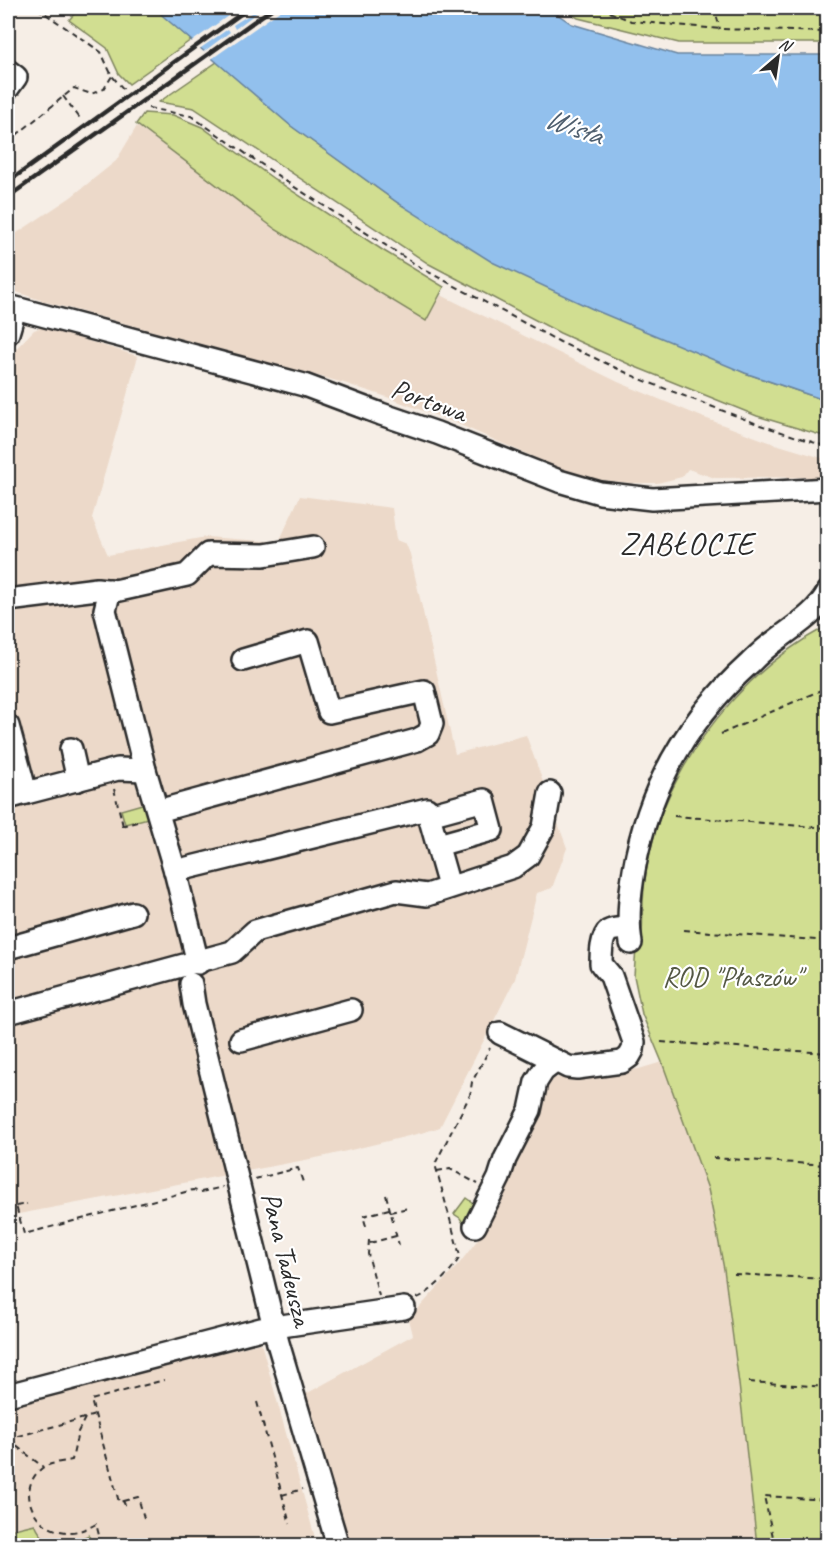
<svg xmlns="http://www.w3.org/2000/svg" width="835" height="1553" viewBox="0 0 835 1553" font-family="Caveat,sans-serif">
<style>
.built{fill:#ecd9c9}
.green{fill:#d1de91;stroke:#7e845e;stroke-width:1.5}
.water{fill:#92c0ed;stroke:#69849f;stroke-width:1.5}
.pier{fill:#f6eee6}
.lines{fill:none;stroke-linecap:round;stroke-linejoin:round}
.minor-casing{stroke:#2b2b2b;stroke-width:26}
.path{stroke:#2b2b2b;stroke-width:2;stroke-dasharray:6 4.5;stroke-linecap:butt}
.minor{stroke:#fff;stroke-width:21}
.rail{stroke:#2b2b2b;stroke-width:4.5}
.labels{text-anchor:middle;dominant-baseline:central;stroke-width:4.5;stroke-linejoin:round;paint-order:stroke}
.street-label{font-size:28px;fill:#2b2b2b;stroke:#fff}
.park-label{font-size:28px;fill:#545844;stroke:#fff}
.water-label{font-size:30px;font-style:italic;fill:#4f5f6f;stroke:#fff}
.quarter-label{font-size:32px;letter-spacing:1.5px;fill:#2b2b2b;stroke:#fff}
</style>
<rect width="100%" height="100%" fill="#f6eee6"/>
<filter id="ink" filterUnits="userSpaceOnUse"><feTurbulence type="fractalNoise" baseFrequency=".0167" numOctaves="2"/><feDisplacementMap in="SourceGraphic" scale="12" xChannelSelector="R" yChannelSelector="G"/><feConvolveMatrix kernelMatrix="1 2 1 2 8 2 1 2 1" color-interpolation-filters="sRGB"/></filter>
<g filter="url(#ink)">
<!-- built -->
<g class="built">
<path d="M 137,126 L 275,229 L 425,321 L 441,295 L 618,382 L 702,417 L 772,443 L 822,458 L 821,477 L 715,478 L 688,469 L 682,477 L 657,483 L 631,483 L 591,479 L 577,476 L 458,424 L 384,396 L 344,383 L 46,302 L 8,289 L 8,239 L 71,197 L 116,161 Z"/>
<path d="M 42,327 L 138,356 L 92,518 L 108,555 L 206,537 L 279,542 L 300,496 L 392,508 L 396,540 L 406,544 L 410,554 L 455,754 L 526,735 L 567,848 L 552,888 L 537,893 L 515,979 L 440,1127 L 425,1132 L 326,1156 L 8,1216 L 8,357 L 34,330 Z"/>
<path d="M 662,1062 L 708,1189 L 716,1228 L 724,1269 L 739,1384 L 757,1545 L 348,1545 L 304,1395 L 413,1335 L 409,1319 L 459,1264 L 488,1226 L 520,1157 L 545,1079 L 639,1069 Z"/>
<path d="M 261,1343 L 317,1545 L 18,1545 L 8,1508 L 8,1405 Z"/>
</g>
<!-- green -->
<g class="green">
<path d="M 79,8 L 155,8 L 191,40 L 129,84 L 119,74 L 107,48 L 69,20 Z"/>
<path d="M 562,8 L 827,8 L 827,43 L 679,43 L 578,18 Z"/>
<path d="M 217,62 L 291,126 L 398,203 L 745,373 L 827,401 L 827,437 L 757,416 L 633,366 L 560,333 L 429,264 L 194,108 L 159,102 Z"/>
<path d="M 144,113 L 173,115 L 202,127 L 274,179 L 384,251 L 444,287 L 426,321 L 275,229 L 136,124 Z"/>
<path d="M 827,626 L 827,1545 L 757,1545 L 739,1384 L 724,1269 L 716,1228 L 708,1189 L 662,1062 L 642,1014 L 634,976 L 636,948 L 641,946 C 644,921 641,898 646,873 C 650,851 655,827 664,807 C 696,732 755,664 827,626 Z"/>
<path d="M 142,804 L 149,805 L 152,817 L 125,824 L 121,810 Z"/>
<path d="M 466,1198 L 476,1205 L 468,1231 L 460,1218 L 454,1214 Z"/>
<path d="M 35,1524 C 45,1550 68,1546 89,1535 L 91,1545 L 18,1545 L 14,1529 Z"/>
</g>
<!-- water -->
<path class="water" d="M 155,8 L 548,8 L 572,24 L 677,55 L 827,55 L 827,401 L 745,373 L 597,311 L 492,262 L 398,203 L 291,126 L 164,17 Z"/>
<!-- pier -->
<path class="pier" d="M 239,8 L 260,8 L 233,25 L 235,29 L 263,8 L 284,8 L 210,60 L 202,53 L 230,32 L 228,29 L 198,50 L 190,43 Z"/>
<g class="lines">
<!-- minor casing -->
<g class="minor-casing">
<g id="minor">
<path d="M 8,71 L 16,77 L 8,88"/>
<path d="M 8,306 L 304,385 L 381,414 L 437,433 L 559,481 L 600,493 L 652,499 L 828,489"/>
<path d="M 8,333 L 15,309"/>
<path d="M 110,590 L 105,610 L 145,770 L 175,871"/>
<path d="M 8,600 L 97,589 L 115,591 L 187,575 L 208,554 L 264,555 L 313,547"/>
<path d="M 8,726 L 26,793 L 8,798"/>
<path d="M 71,749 L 78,780"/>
<path d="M 26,793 L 118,769 L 145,770"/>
<path d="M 158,811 L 417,740 L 428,734 L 432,724 L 424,691 L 329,712 L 308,641 L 243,660"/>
<path d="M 429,815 L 484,800 L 492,830 L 438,845"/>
<path d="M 631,943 C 627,918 630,895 634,870 C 648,787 688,719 750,663 C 759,654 768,646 778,639 C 796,625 816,614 828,592"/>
<path d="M 8,948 L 133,913"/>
<path d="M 198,963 L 175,871 L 427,809 L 449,886"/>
<path d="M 191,984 L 194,1004 L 278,1343 L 338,1546"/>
<path d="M 8,1013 L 232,952 L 255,931 L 396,891 L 427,895 L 513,867 L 528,856 L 544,827 L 550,793"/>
<path d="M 500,1033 L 568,1067 L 577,1068 L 622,1062 L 629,1057 L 633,1050 L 634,1042 L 611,976 L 601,964 C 601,955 601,937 609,931 C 614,928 623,929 629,928"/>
<path d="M 241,1040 L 351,1010"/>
<path d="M 475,1226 L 499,1178 L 505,1159 L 530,1110 L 536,1082 L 543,1071 L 556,1061"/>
<path d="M 8,1395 L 261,1329 L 404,1308"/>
</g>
</g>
<!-- path -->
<g class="path">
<path d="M 37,8 L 101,52 L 112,76 L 125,91"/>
<path d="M 600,8 L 631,21 L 720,29 L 828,32"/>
<path d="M 712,8 L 715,10 L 720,29"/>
<path d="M 63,96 L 82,121"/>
<path d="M 148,108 L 191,116 L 293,186 L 421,268 L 560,342 L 640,379 L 760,425 L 828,447"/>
<path d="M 8,142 L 74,88 L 91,94 L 104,89 L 112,76"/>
<path d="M 721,734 L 828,687"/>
<path d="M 114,789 L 123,826"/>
<path d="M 674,816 L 828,828"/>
<path d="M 121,826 L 141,821"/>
<path d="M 684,930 L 828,941"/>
<path d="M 661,1042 L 828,1053"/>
<path d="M 713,1158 L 828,1165"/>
<path d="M 437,1171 L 450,1169 L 478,1184"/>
<path d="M 255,1179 L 298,1168 L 304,1185"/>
<path d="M 386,1195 L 393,1221"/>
<path d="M 16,1206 L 27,1204"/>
<path d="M 8,1209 L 16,1206 L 24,1234 L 193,1190 L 201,1192 L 223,1187"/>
<path d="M 390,1212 L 408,1208"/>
<path d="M 366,1226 L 363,1216 L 389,1209"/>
<path d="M 395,1231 L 399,1245"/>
<path d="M 369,1240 L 368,1254 L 379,1296"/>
<path d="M 370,1243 L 396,1236"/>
<path d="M 734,1274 L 828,1279"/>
<path d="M 417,1298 C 430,1294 455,1268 460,1256 L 435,1164 L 470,1095 L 472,1082 L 490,1048"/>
<path d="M 749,1382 L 828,1387"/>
<path d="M 257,1402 L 290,1524"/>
<path d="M 85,1418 L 78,1432 L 72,1460 C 63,1462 48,1463 41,1469 C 9,1496 46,1553 96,1524 L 102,1546"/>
<path d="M 13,1437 L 15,1445 L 43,1467"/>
<path d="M 8,1439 L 95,1415"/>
<path d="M 282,1495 L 303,1489"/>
<path d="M 123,1501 L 138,1497 L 144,1518"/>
<path d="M 125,1505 L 123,1501 L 119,1502 L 91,1400 L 164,1380"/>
<path d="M 8,1532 L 11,1546"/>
<path d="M 775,1546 L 764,1496 L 828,1500"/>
</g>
<!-- minor -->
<use href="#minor" class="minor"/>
<!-- rail -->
<g class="rail">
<path d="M 8,182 L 249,8"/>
<path d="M 8,197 L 273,8"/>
</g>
</g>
</g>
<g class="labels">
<!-- street labels -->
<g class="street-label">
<text transform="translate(429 400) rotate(20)">Portowa</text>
<text transform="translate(287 1259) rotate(76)">Pana Tadeusza</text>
</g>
<!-- park labels -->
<g class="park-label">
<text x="732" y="976">ROD "Płaszów"</text>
</g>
<!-- water labels -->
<g class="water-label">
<text transform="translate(574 126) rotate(19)">Wisła</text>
</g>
<!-- quarter labels -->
<g class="quarter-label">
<text x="687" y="543">ZABŁOCIE</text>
</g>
</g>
<!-- margin -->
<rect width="835" height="1553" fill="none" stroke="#fff" stroke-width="30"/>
<rect x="15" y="15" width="805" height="1523" fill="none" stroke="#2b2b2b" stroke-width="2" filter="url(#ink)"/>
<!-- north arrow -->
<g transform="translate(778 57) rotate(29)" stroke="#ffffff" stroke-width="4.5" paint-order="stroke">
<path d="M0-4.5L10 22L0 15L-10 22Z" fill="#2b2b2b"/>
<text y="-9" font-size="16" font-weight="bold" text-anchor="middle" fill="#2b2b2b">N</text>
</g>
</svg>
